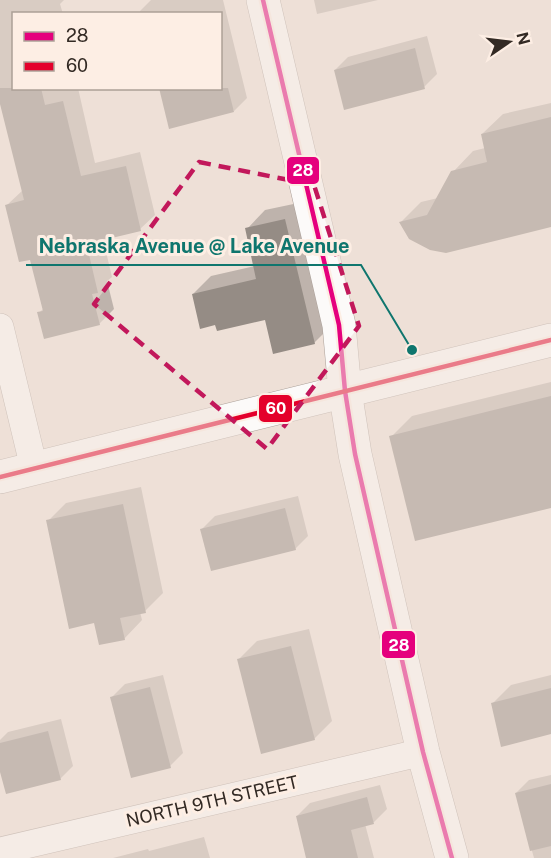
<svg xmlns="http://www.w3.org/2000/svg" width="551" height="858" viewBox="0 0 551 858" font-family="'Public Sans',sans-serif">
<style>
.shadow{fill:#0003}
.building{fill:#958c85}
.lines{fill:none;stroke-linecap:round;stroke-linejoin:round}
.street-casing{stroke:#aa9f98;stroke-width:28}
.secondary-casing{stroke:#aa9f98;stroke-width:34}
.primary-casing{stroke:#aa9f98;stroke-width:34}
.street{stroke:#fcfaf9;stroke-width:27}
.secondary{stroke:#fcfaf9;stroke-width:33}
.primary{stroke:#fcfaf9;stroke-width:33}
.bus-1-casing{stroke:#fdeee4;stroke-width:9}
.bus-2-casing{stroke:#fdeee4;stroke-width:9}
.bus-1{stroke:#e5007d;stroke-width:4.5}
.bus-2{stroke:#e4002b;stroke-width:4.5}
.marked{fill:none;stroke:#c2185b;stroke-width:4.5;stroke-dasharray:12 8;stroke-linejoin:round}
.labels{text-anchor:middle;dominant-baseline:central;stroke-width:6;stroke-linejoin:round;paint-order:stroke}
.street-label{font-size:18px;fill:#332a24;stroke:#fdeee4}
.leader{fill:none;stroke:#0f766e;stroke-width:2}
.callout-dot{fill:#0f766e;stroke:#fdeee4;stroke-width:2}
.callout-label{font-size:20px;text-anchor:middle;font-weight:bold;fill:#0f766e;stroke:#fdeee4;stroke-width:6;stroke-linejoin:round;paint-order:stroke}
.line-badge{stroke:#fdeee4;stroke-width:2}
.badge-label{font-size:16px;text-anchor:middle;font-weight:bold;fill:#fff}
</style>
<rect width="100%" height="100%" fill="#eee0d7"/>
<!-- shadow -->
<g class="shadow">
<path d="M 0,0 L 64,0 L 60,4 L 63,14 L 14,14 L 14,88 L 78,88 L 95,163 L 140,152 L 155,215 L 140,229 L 103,239 L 112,277 L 107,281 L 114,309 L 99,324 L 39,313 L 44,308 L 31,258 L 7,205 L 23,190 L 0,102 Z"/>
<path d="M 151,0 L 223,0 L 247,98 L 234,111 L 220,88 L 220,14 L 140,14 L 140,11 Z"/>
<path d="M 314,0 L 378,0 L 317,14 Z"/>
<path d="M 427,36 L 437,74 L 424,87 L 335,70 L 348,57 Z"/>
<path d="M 551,103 L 551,226 L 401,222 L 421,202 L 438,198 L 453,172 L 473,151 L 485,148 L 482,134 L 503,114 Z"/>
<path d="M 303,202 L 332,325 L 314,343 L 266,318 L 193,294 L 211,276 L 255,266 L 247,229 L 265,210 Z"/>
<path d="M 551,382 L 551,507 L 391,437 L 412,416 Z"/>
<path d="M 141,487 L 163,593 L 145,611 L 140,612 L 142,620 L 124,639 L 95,621 L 48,521 L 66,503 Z"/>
<path d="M 298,496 L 308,536 L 295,549 L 202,529 L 215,516 Z"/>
<path d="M 309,629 L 332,721 L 314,739 L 239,659 L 257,641 Z"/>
<path d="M 163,675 L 183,753 L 170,766 L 112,697 L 125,684 Z"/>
<path d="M 551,675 L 551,733 L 493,703 L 511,685 Z"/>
<path d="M 61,719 L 73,766 L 60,779 L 0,766 L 0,740 L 8,732 Z"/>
<path d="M 551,775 L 551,858 L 534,858 L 516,793 L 529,780 Z"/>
<path d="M 380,785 L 387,809 L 374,822 L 365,824 L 374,858 L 308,858 L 297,816 L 310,803 Z"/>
<path d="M 204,837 L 210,858 L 113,858 L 148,849 L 149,851 Z"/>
</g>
<!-- building -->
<g class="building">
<path d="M 415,48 L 425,89 L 344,110 L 334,70 Z"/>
<path d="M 0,88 L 41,88 L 45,105 L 63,101 L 81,176 L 126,166 L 141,231 L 95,242 L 95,244 L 87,246 L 98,293 L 92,294 L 100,325 L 44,339 L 37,312 L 43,311 L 30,260 L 19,262 L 5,205 L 24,200 L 0,104 Z"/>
<path d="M 159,88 L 228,88 L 234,112 L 169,129 Z"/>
<path d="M 551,117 L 551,227 L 446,253 L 430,250 L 409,239 L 399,222 L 427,215 L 451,171 L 487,162 L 481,134 Z"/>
<path d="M 285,219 L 315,344 L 273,354 L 265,320 L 217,331 L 215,325 L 200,329 L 192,294 L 256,279 L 245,228 Z"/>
<path d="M 551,396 L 551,508 L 415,541 L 389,436 Z"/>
<path d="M 123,504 L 146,613 L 120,618 L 125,640 L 99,645 L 94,623 L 69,629 L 46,520 Z"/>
<path d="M 285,508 L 296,550 L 211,571 L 200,529 Z"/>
<path d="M 291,646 L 315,740 L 261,754 L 237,659 Z"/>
<path d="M 150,687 L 171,768 L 131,778 L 110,697 Z"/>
<path d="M 551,688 L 551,734 L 501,747 L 491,703 Z"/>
<path d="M 48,731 L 61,780 L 6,794 L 0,772 L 0,743 Z"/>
<path d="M 551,784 L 551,846 L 530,851 L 515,793 Z"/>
<path d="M 367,797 L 374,824 L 351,830 L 358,858 L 306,858 L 296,816 Z"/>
</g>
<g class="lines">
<!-- street casing -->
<g class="street-casing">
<g id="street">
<path d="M 0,327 L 34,468"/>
<path d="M 0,851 L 423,752"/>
</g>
</g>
<!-- secondary casing -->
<g class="secondary-casing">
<path id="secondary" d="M 263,0 L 339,325 L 345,391 L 355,454 L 423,752 L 452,858"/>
</g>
<!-- primary casing -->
<g class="primary-casing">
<path id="primary" d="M 0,477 L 551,340"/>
</g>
<!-- street -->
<use href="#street" class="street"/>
<!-- secondary -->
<use href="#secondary" class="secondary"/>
<!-- primary -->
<use href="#primary" class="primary"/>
<!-- bus-1 casing -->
<g class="bus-1-casing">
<path id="bus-1" d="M 263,0 L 339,325 L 345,391 L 355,454 L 423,752 L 452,858"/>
</g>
<!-- bus-2 casing -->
<g class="bus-2-casing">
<path id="bus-2" d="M 0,477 L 551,340"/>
</g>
<!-- bus-1 -->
<use href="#bus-1" class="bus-1"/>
<!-- bus-2 -->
<use href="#bus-2" class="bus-2"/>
</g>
<!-- marked area -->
<path d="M0 0H551V858H0ZM 199,162 L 314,185 L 359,326 L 267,449 L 94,304 Z" fill="#eee0d7" fill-opacity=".55" fill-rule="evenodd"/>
<path class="marked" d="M 199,162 L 314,185 L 359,326 L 267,449 L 94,304 Z"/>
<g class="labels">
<!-- street labels -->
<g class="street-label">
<text transform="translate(212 801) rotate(-13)">NORTH 9TH STREET</text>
</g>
</g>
<!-- callouts -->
<path class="leader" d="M412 350L361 265H26"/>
<circle class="callout-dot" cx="412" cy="350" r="6"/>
<g class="callout-label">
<text x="194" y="253">Nebraska Avenue @ Lake Avenue</text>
</g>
<g class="line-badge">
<rect x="286" y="156" width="34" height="29" rx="6" fill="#e5007d"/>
<rect x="258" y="394" width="35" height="29" rx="6" fill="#e4002b"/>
<rect x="381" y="630" width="35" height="29" rx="6" fill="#e5007d"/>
</g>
<g class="badge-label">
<text x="303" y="176">28</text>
<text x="276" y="414">60</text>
<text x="399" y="651">28</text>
</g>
<!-- legend -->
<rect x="12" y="12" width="210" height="78" fill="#fdeee4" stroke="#aca097" stroke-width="1.5"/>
<rect x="24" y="32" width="30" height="9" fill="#e5007d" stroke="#aca097" stroke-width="1.5"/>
<text x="66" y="42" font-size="18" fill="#332a24">28</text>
<rect x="24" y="62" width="30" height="9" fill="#e4002b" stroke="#aca097" stroke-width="1.5"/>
<text x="66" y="72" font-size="18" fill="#332a24">60</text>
<!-- north arrow -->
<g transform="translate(509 42) rotate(76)" stroke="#fdeee4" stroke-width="4.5" paint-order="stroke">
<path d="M0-4.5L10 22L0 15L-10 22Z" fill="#332a24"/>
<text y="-9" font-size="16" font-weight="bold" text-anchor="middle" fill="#332a24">N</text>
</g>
</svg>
